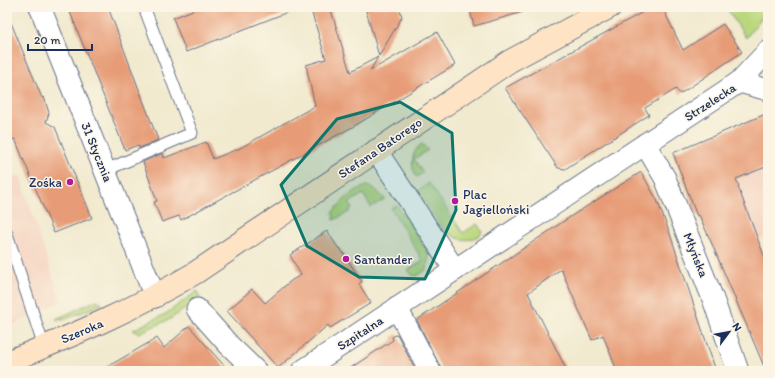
<svg xmlns="http://www.w3.org/2000/svg" width="775" height="378" viewBox="0 0 775 378" font-family="Itim,sans-serif">
<style>
.built{fill:#f4d3bf}
.green{fill:#b9d77d;stroke:#6a836e}
.building{fill:#e79c77}
.lines{fill:none;stroke-linecap:round;stroke-linejoin:round}
.lane-casing{stroke:#667086;stroke-width:13}
.street-casing{stroke:#667086;stroke-width:23}
.secondary-casing{stroke:#667086;stroke-width:24}
.lane{stroke:#fff;stroke-width:11}
.street{stroke:#fff;stroke-width:21}
.secondary{stroke:#fee4c5;stroke-width:22}
.marked{fill:#0f766e;fill-opacity:0.2;stroke:#0f766e;stroke-width:3;stroke-linejoin:round}
.poi-dot{fill:#b5179e;stroke:#fcf5e5;stroke-width:1.5}
.labels{text-anchor:middle;dominant-baseline:central;stroke-width:3;stroke-linejoin:round;paint-order:stroke}
.street-label{font-size:13px;fill:#1b2f5e;stroke:#fcf5e5}
.poi-label{font-size:13px;fill:#1b2f5e;stroke:#fcf5e5;text-anchor:start}
</style>
<rect width="100%" height="100%" fill="#fcf5e5"/>
<filter id="ink" filterUnits="userSpaceOnUse"><feTurbulence type="fractalNoise" baseFrequency=".025" numOctaves="2"/><feDisplacementMap in="SourceGraphic" scale="8" xChannelSelector="R" yChannelSelector="G"/><feConvolveMatrix kernelMatrix="1 2 1 2 8 2 1 2 1" color-interpolation-filters="sRGB"/></filter>
<filter id="wash" filterUnits="userSpaceOnUse"><feTurbulence type="fractalNoise" baseFrequency=".012" numOctaves="4" result="noise"/><feDisplacementMap in="SourceGraphic" scale="16" xChannelSelector="R" yChannelSelector="G"/><feGaussianBlur stdDeviation="0.9" result="paint"/><feColorMatrix in="noise" values="0 0 0 0 0 0 0 0 0 0 0 0 0 0 0 0 0 1.4 0 .05"/><feComposite in="paint" operator="in"/></filter>
<g filter="url(#wash)">
<rect width="100%" height="100%" fill="#f1eacf"/>
<!-- built -->
<g class="built">
<path d="M 768,114 L 768,236 L 718,257 L 699,215 L 697,216 L 673,153 Z"/>
<path d="M 20,175 L 61,302 L 7,328 L 7,179 Z"/>
</g>
<!-- green -->
<g class="green">
<path d="M 726,7 L 768,7 L 768,9 L 746,38 Z"/>
<path d="M 422,144 L 428,150 L 414,159 L 423,173 L 417,177 C 409,167 412,150 422,144 Z"/>
<path d="M 429,183 L 463,233 L 477,224 L 482,231 L 480,235 C 450,254 431,210 418,191 Z"/>
<path d="M 367,186 L 374,188 L 385,199 L 371,207 L 363,194 L 349,203 L 352,207 L 349,212 L 334,220 L 333,212 C 343,200 353,190 367,186 Z"/>
<path d="M 397,205 L 429,254 L 427,269 L 417,276 L 412,275 L 408,270 L 423,261 L 391,208 Z"/>
<path d="M 197,291 L 200,299 L 170,319 L 139,333 L 133,330 L 167,313 Z"/>
<path d="M 97,300 L 102,304 L 63,320 L 56,319 Z"/>
</g>
<g id="blocks">
<!-- building -->
<g class="building">
<path d="M 68,7 L 108,7 L 158,140 L 139,148 L 138,145 L 125,150 Z"/>
<path d="M 200,7 L 298,7 L 298,8 L 186,52 L 173,18 Z"/>
<path d="M 310,7 L 330,7 L 350,72 L 378,57 L 370,71 L 437,32 L 455,65 L 356,125 L 181,220 L 179,216 L 162,222 L 154,202 L 157,201 L 143,162 L 163,153 L 164,158 L 206,142 L 213,159 L 240,148 L 315,106 L 306,65 L 326,59 Z"/>
<path d="M 365,7 L 399,7 L 402,17 L 379,56 Z"/>
<path d="M 469,7 L 522,7 L 523,12 L 474,26 Z"/>
<path d="M 652,7 L 662,7 L 683,50 L 723,24 L 742,52 L 680,94 L 676,89 L 645,108 L 649,115 L 565,169 L 558,168 L 505,88 Z"/>
<path d="M 7,13 L 42,98 L 44,97 L 49,113 L 46,122 L 55,127 L 92,218 L 54,233 L 15,139 L 12,140 L 7,126 Z"/>
<path d="M 768,113 L 768,166 L 736,179 L 739,186 L 738,187 L 768,266 L 768,371 L 766,371 L 712,244 L 699,215 L 697,216 L 673,153 Z"/>
<path d="M 641,172 L 657,200 L 670,234 L 716,371 L 617,371 L 603,335 L 592,340 L 561,269 L 528,293 L 567,371 L 442,371 L 417,320 L 573,215 Z"/>
<path d="M 327,231 L 339,249 L 340,248 L 362,282 L 359,284 L 371,303 L 330,328 L 328,325 L 278,368 L 227,311 L 252,289 L 265,303 L 292,280 L 301,275 L 290,255 Z"/>
<path d="M 189,326 L 229,371 L 100,371 L 157,338 L 164,348 Z"/>
<path d="M 397,334 L 416,371 L 346,371 L 393,340 L 392,337 Z"/>
</g>
</g>
</g>
<g filter="url(#ink)">
<use href="#blocks" fill-opacity="0" stroke="#667086" stroke-width="1"/>
<g class="lines">
<!-- lane casing -->
<g class="lane-casing">
<g id="lane">
<path d="M 104,171 L 192,133 L 144,7"/>
<path d="M 7,234 L 44,347"/>
</g>
</g>
<!-- street casing -->
<g class="street-casing">
<g id="street">
<path d="M 40,7 L 155,297"/>
<path d="M 739,82 L 768,90"/>
<path d="M 645,144 L 665,178 L 713,299 L 738,371"/>
<path d="M 376,150 L 455,270"/>
<path d="M 397,308 L 430,371"/>
<path d="M 197,309 L 229,345 L 256,371"/>
<path d="M 302,371 L 739,82 L 768,51"/>
</g>
</g>
<!-- secondary casing -->
<g class="secondary-casing">
<path id="secondary" d="M 7,362 C 72,336 135,309 195,273 L 510,61 L 610,7"/>
</g>
<!-- lane -->
<use href="#lane" class="lane"/>
<!-- street -->
<use href="#street" class="street"/>
<!-- secondary -->
<use href="#secondary" class="secondary"/>
</g>
</g>
<!-- marked area -->
<path class="marked" d="M 400,102 L 452,133 L 456,210 L 425,279 L 359,277 L 307,246 L 281,185 L 337,119 Z"/>
<!-- markers -->
<g class="poi-dot">
<circle cx="70" cy="182" r="4"/>
<circle cx="455" cy="201" r="4"/>
<circle cx="346" cy="259" r="4"/>
</g>
<g class="labels">
<!-- street labels -->
<g class="street-label">
<text transform="translate(710 102) rotate(-33)">Strzelecka</text>
<text transform="translate(380 148) rotate(-34)">Stefana Batorego</text>
<text transform="translate(97 152) rotate(68)">31 Stycznia</text>
<text transform="translate(696 255) rotate(68)">Młyńska</text>
<text transform="translate(82 331) rotate(-23)">Szeroka</text>
<text transform="translate(360 333) rotate(-33)">Szpitalna</text>
</g>
<!-- poi labels -->
<g class="poi-label">
<text x="62" y="182" text-anchor="end">Zośka</text>
<text x="463" y="194">Plac<tspan x="463" dy="15">Jagielloński</tspan></text>
<text x="354" y="259">Santander</text>
</g>
</g>
<!-- margin -->
<rect width="775" height="378" fill="none" stroke="#fcf5e5" stroke-width="24"/>
<!-- north arrow -->
<g transform="translate(729 332) rotate(58)" stroke="#fcf5e5" stroke-width="3" paint-order="stroke">
<path d="M0-3L7 15L0 10L-7 15Z" fill="#1b2f5e"/>
<text y="-6" font-size="11" font-weight="bold" text-anchor="middle" fill="#1b2f5e">N</text>
</g>
<!-- scale -->
<path d="M28 44v6h64v-6" fill="none" stroke="#1b2f5e" stroke-width="2"/>
<text x="34" y="44" font-size="12" fill="#1b2f5e" stroke="#fcf5e5" stroke-width="3" paint-order="stroke">20 m</text>
</svg>
